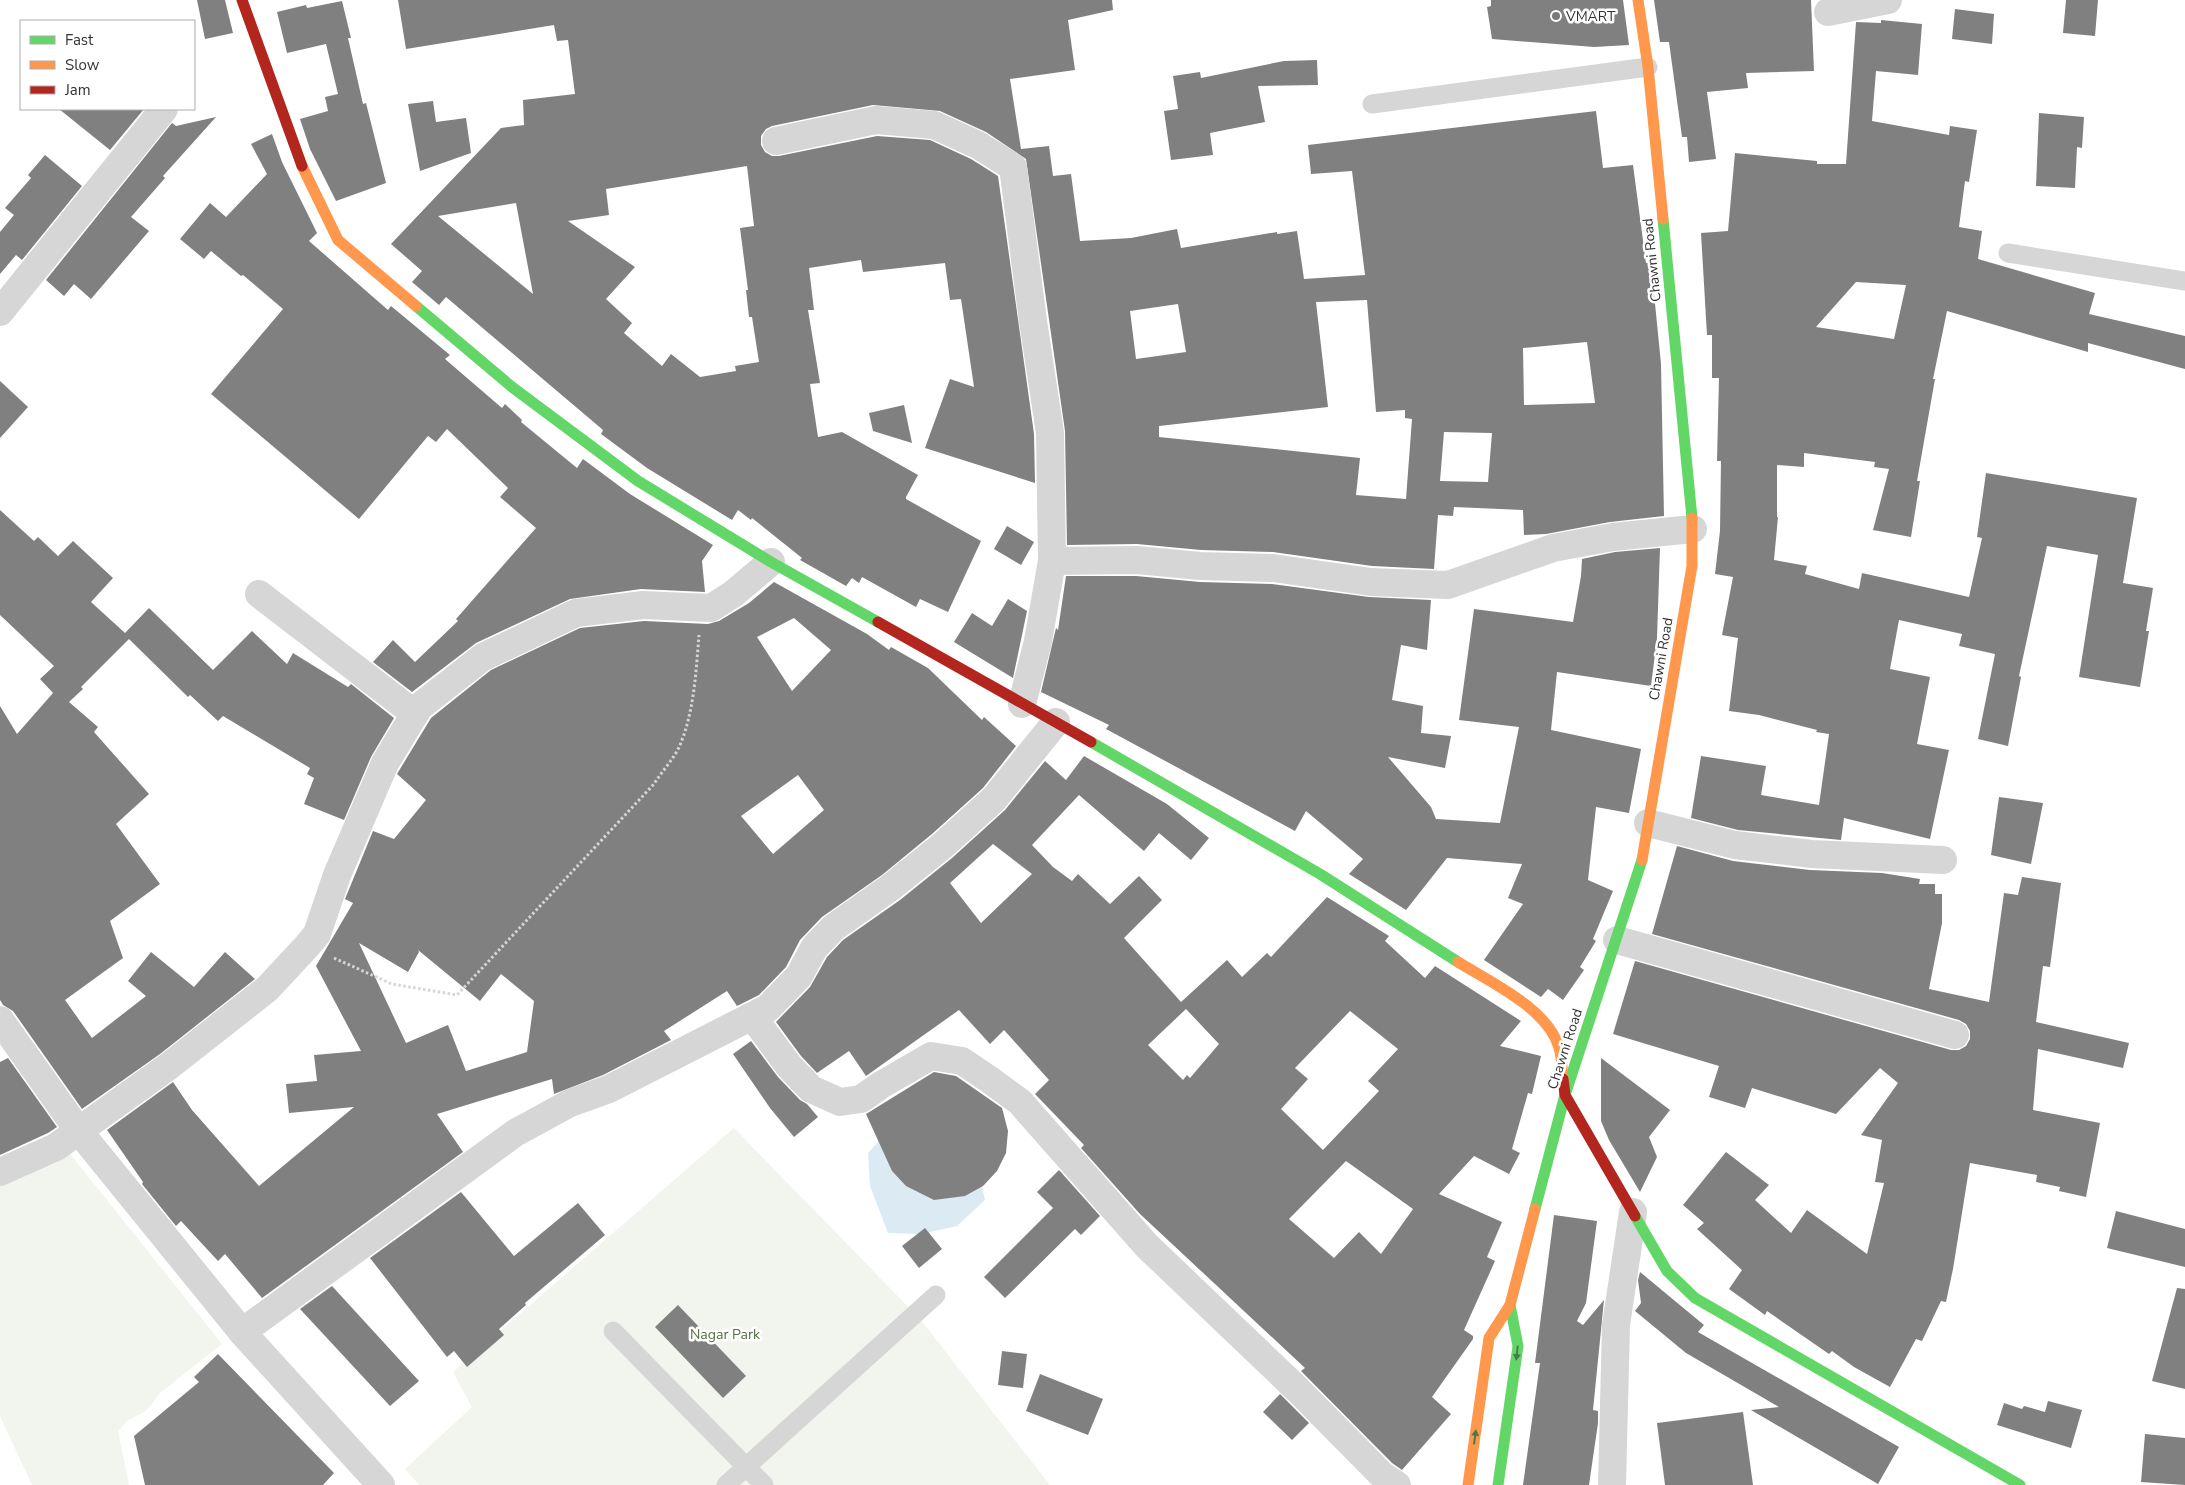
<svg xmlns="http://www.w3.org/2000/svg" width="2185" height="1485" viewBox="0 0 2185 1485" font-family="'Nunito Sans',sans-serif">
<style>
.green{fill:#f1f5ed}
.water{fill:#dceaf3}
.building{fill:#808080;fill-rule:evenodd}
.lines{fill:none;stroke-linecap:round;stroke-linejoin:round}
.path{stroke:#d6d6d6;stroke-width:3;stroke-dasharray:2.5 2.5;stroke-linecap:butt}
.lane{stroke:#d6d6d6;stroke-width:19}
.street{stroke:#d6d6d6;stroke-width:28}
.fast{stroke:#63d668;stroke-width:11}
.slow{stroke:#ff974d;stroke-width:11}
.jam{stroke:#b3261e;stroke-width:11}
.oneway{fill:#487c4a}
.poi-dot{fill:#7a7a7a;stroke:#fff;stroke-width:2}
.labels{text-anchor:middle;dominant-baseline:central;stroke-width:5;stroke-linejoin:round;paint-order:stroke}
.poi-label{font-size:14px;fill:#323232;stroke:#fff;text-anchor:start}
.street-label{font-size:14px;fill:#323232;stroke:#fff}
.park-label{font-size:14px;fill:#54703d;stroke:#fff}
</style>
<rect width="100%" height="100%" fill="#fff"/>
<!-- green -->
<g class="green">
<path d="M 734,1128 L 920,1319 L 1050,1485 L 419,1485 L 405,1469 L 472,1407 L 453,1372 Z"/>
<path d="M 67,1150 L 222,1344 L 160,1393 L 146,1411 L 127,1421 L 118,1431 L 129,1485 L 32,1485 L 0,1416 L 0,1181 Z"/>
</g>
<!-- water -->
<path class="water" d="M 898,1121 L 981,1183 L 985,1200 L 957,1226 L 921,1234 L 888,1233 L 870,1186 L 868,1153 Z"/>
<!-- building -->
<g class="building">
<path d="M 197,0 L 225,0 L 233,33 L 205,39 Z"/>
<path d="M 398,0 L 1112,0 L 1113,10 L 1068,20 L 1075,70 L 1010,79 L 1021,149 L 1049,146 L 1053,176 L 1071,174 L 1080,241 L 1131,238 L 1177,229 L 1181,248 L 1277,232 L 1277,234 L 1297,231 L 1304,279 L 1365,275 L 1352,171 L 1311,174 L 1308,145 L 1596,111 L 1603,168 L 1633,165 L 1646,263 L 1651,263 L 1661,364 L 1664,516 L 1610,522 L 1546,534 L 1524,535 L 1523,510 L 1454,507 L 1453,516 L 1438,515 L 1434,569 L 1372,566 L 1273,552 L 1201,550 L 1137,544 L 1067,545 L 1065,431 L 1026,159 L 986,132 L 940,111 L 873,105 L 772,126 L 766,129 L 761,136 L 761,145 L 765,152 L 772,156 L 779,156 L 877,136 L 930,140 L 971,159 L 998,176 L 1034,434 L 1035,483 L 925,448 L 950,379 L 974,387 L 961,299 L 950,300 L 945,263 L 863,272 L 861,260 L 809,268 L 814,310 L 808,310 L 820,383 L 810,384 L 818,437 L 842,432 L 918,475 L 906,497 L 906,499 L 981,541 L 948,612 L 920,599 L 916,607 L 862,577 L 859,583 L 852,578 L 846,586 L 800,560 L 802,558 L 752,518 L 751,520 L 738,510 L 732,520 L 647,468 L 601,434 L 603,430 L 446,297 L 439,305 L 412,282 L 422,271 L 391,244 L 501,128 L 524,125 L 523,100 L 575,94 L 568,40 L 557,41 L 554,25 L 406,49 ZM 747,166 L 754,226 L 740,228 L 748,290 L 746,290 L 749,317 L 752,317 L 759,362 L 735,366 L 736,371 L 700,377 L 671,354 L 662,366 L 624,333 L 632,323 L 606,299 L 635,267 L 568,221 L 609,215 L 606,189 ZM 516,203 L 533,294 L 438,216 ZM 1367,300 L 1376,412 L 1405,410 L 1405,418 L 1412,419 L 1406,499 L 1356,495 L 1360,458 L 1159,437 L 1159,426 L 1328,407 L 1316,302 ZM 1178,304 L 1186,352 L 1136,359 L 1130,311 ZM 1587,342 L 1595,403 L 1524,405 L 1523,348 ZM 1444,432 L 1492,433 L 1488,482 L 1440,481 Z"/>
<path d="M 1491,0 L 1623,0 L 1629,45 L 1594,47 L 1492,39 L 1487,7 L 1491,6 Z"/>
<path d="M 1654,0 L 1811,0 L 1814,71 L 1746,73 L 1748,88 L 1707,92 L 1716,159 L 1689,162 L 1687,137 L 1682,137 L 1669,42 L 1660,42 Z"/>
<path d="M 2066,0 L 2098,0 L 2095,36 L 2063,33 Z"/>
<path d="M 342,1 L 351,38 L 348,38 L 363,104 L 366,103 L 386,183 L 336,201 L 310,149 L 300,119 L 328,111 L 325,97 L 338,94 L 326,44 L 287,53 L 277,12 L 306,5 L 307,8 Z"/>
<path d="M 1955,9 L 1994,14 L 1992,44 L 1952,39 Z"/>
<path d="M 1881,20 L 1922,24 L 1918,75 L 1876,71 L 1872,121 L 1949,135 L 1950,126 L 1977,130 L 1969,182 L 1965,181 L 1959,227 L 1982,231 L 1978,259 L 2095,293 L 2089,314 L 2185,336 L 2185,369 L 2088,343 L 2088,352 L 1947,311 L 1933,379 L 1935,379 L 1917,481 L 1920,481 L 1911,537 L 1873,530 L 1889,469 L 1874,467 L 1875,462 L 1804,453 L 1804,467 L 1777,465 L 1777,517 L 1778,517 L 1774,560 L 1807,566 L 1805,574 L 1859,589 L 1862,573 L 1969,597 L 1982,538 L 1977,537 L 1986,473 L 2137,498 L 2123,583 L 2153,588 L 2146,631 L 2149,631 L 2140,687 L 2079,677 L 2098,555 L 2047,546 L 2019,676 L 2021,677 L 2008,746 L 1978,739 L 1995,654 L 1959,646 L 1962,634 L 1899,620 L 1890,669 L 1930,677 L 1917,744 L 1949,750 L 1930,839 L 1844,818 L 1841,840 L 1738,830 L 1691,818 L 1701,756 L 1766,766 L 1761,795 L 1819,805 L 1829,734 L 1816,732 L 1817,730 L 1759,715 L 1729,711 L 1738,638 L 1722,635 L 1733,577 L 1715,574 L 1720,531 L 1721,461 L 1717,461 L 1719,378 L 1712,378 L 1712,335 L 1707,335 L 1701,233 L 1728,231 L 1735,153 L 1817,161 L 1817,164 L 1846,164 L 1856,22 L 1881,23 ZM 1856,282 L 1906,285 L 1894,339 L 1816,327 Z"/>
<path d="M 1317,60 L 1318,85 L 1258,86 L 1265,122 L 1210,133 L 1213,155 L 1171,160 L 1164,111 L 1178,109 L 1173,76 L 1200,72 L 1201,78 L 1284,61 Z"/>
<path d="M 433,101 L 436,122 L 466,118 L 471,153 L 420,171 L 408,104 Z"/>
<path d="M 59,109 L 144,109 L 110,150 Z"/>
<path d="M 2039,113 L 2084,117 L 2082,148 L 2077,147 L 2075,188 L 2036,186 Z"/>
<path d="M 216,117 L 163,176 L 165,178 L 131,217 L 149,231 L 91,299 L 74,284 L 64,296 L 46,280 L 172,123 L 176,126 Z"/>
<path d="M 272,134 L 282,162 L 317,233 L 309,241 L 388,310 L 391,306 L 450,355 L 445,359 L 502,408 L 505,404 L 522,420 L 521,422 L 577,468 L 583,459 L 630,494 L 713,545 L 702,561 L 705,592 L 641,589 L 570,599 L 476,643 L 412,692 L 373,662 L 393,640 L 415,662 L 458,621 L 456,619 L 536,528 L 500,497 L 508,488 L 447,429 L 436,442 L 428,436 L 359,519 L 211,394 L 283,309 L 243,275 L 241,276 L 211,251 L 204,259 L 180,239 L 210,203 L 226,217 L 267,174 L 251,144 Z"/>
<path d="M 45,155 L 82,186 L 22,260 L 16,255 L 0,274 L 0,232 L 14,215 L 5,208 L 31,178 L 28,175 Z"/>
<path d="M 0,381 L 28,407 L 0,438 Z"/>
<path d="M 904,405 L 912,443 L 873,431 L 869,413 Z"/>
<path d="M 0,510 L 34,541 L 38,537 L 58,556 L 73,541 L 113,578 L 91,602 L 125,633 L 149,608 L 213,670 L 252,631 L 287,664 L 293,653 L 348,687 L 351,684 L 394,718 L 371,757 L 344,820 L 304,804 L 314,778 L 307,774 L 310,768 L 223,716 L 218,721 L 190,695 L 188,697 L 129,639 L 81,687 L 83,689 L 69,702 L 98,727 L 94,732 L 149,794 L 116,824 L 160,884 L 110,921 L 123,958 L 65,1000 L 92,1038 L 146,996 L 128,981 L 151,952 L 194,987 L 225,952 L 255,979 L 160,1054 L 82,1109 L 13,1011 L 3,1005 L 0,1000 L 0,706 L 17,734 L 53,693 L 40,679 L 54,666 L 0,615 Z"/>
<path d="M 1007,526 L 1034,542 L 1021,565 L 994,549 Z"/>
<path d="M 1660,548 L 1657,638 L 1651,686 L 1557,672 L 1551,730 L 1641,749 L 1629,813 L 1596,807 L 1588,880 L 1613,891 L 1593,939 L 1596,941 L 1580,967 L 1584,970 L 1563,1000 L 1548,989 L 1541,997 L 1484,960 L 1523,904 L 1508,898 L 1522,864 L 1447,858 L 1406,910 L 1349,874 L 1363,859 L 1306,811 L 1295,831 L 1106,729 L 1109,725 L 1041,692 L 1056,628 L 1058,630 L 1066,576 L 1136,576 L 1200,582 L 1272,584 L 1369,597 L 1431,600 L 1427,650 L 1401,645 L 1392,700 L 1423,706 L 1421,733 L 1451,736 L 1445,768 L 1388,757 L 1431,807 L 1436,819 L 1500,823 L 1519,727 L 1459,720 L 1474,609 L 1573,622 L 1581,576 L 1582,559 L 1615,552 Z"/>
<path d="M 774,582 L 867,634 L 889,650 L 891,647 L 928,668 L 982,720 L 984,717 L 1016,746 L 983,788 L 932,834 L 882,875 L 822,917 L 800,940 L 786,967 L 759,995 L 737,1006 L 727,991 L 664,1031 L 671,1040 L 603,1075 L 554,1094 L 552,1079 L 437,1114 L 463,1152 L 262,1298 L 225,1254 L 218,1261 L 181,1221 L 176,1226 L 142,1184 L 143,1182 L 107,1130 L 173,1082 L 192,1110 L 259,1186 L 354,1107 L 289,1113 L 286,1084 L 317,1081 L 314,1055 L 361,1051 L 316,966 L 353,903 L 345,899 L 373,831 L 394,839 L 426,800 L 397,774 L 431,718 L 491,670 L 580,628 L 644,621 L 708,624 L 719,621 L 749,603 ZM 794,618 L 831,650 L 792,691 L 757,637 ZM 798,775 L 824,810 L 773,854 L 741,816 ZM 359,943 L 408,972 L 419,952 L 418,950 L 480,1001 L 501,974 L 534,1001 L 527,1052 L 466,1071 L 448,1025 L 406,1043 Z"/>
<path d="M 1008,599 L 1027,611 L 1013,678 L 954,642 L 972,613 L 992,626 Z"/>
<path d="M 1084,756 L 1167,804 L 1209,838 L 1191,860 L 1159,833 L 1144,851 L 1079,795 L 1032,845 L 1053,867 L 1072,881 L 1078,874 L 1110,904 L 1139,876 L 1162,900 L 1124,938 L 1181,1002 L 1227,960 L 1242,977 L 1267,953 L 1271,957 L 1327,897 L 1389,936 L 1385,941 L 1425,978 L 1435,966 L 1521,1021 L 1500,1046 L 1541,1056 L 1532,1094 L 1528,1093 L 1512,1149 L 1520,1153 L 1509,1174 L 1474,1156 L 1439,1194 L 1502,1222 L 1487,1257 L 1495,1261 L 1464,1330 L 1473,1336 L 1473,1339 L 1432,1397 L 1451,1414 L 1402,1470 L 1392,1463 L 1301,1371 L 1305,1368 L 1140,1214 L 1081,1148 L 1084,1145 L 1035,1094 L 1049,1080 L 1004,1030 L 990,1044 L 959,1010 L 866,1076 L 849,1051 L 817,1073 L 801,1056 L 776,1022 L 810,987 L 827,957 L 843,940 L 900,900 L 952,858 L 1005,810 L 1045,761 L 1066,780 ZM 993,844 L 1032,874 L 981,923 L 950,883 ZM 1186,1009 L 1219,1044 L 1190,1078 L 1187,1075 L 1183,1080 L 1148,1045 ZM 1350,1011 L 1398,1049 L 1368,1081 L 1379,1091 L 1323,1150 L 1281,1109 L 1308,1079 L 1295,1068 ZM 1346,1161 L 1413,1209 L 1381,1254 L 1359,1232 L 1334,1258 L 1289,1219 Z"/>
<path d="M 1999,797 L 2043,803 L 2031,864 L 1991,855 Z"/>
<path d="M 1677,846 L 1733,861 L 1810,870 L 1882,873 L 1920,879 L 1919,884 L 1935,884 L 1935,894 L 1942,894 L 1942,923 L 1929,989 L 1989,1002 L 2004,893 L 2018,895 L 2022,877 L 2061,883 L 2050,967 L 2043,966 L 2036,1022 L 2129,1043 L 2123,1068 L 2038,1049 L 2033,1110 L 2100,1123 L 2086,1197 L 2059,1191 L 2060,1187 L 2036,1182 L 2037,1175 L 1970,1163 L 1953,1269 L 1946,1302 L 1941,1301 L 1922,1341 L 1916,1339 L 1890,1387 L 1854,1367 L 1832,1351 L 1829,1354 L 1767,1311 L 1765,1315 L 1729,1289 L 1742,1270 L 1697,1229 L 1704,1223 L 1683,1205 L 1726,1152 L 1769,1185 L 1755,1200 L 1791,1233 L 1807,1210 L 1867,1254 L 1884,1183 L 1875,1182 L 1882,1140 L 1861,1135 L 1898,1083 L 1880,1068 L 1836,1114 L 1752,1088 L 1745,1108 L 1709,1097 L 1719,1066 L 1613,1034 L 1635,961 L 1951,1050 L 1959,1050 L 1966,1046 L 1970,1039 L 1970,1031 L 1966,1024 L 1959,1020 L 1652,934 Z"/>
<path d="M 751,1041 L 778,1077 L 800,1100 L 807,1104 L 818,1117 L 794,1137 L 770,1108 L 733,1054 Z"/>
<path d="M 8,1058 L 57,1127 L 48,1133 L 0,1155 L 0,1062 Z"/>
<path d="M 1601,1058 L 1670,1110 L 1649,1137 L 1657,1157 L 1640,1192 L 1609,1140 L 1601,1121 Z"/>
<path d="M 934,1072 L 956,1076 L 1002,1108 L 1008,1131 L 1006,1153 L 997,1171 L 983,1186 L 965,1196 L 934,1200 L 906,1186 L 892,1171 L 866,1114 Z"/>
<path d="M 1059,1170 L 1100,1216 L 1081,1235 L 1075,1229 L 1005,1298 L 984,1277 L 1053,1208 L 1037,1192 Z"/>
<path d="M 461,1192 L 514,1256 L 578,1203 L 605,1235 L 525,1303 L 526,1305 L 499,1329 L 504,1335 L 467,1367 L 454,1351 L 447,1357 L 370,1258 Z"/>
<path d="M 2116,1211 L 2185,1229 L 2185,1267 L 2107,1248 Z"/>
<path d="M 1554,1215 L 1597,1221 L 1586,1303 L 1577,1321 L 1583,1325 L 1604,1300 L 1593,1410 L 1598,1411 L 1598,1423 L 1589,1485 L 1523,1485 L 1540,1363 L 1535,1363 Z"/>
<path d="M 925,1228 L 942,1249 L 919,1268 L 902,1246 Z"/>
<path d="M 1640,1272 L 1704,1325 L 1698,1332 L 1899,1447 L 1878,1484 L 1751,1410 L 1779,1407 L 1686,1353 L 1635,1311 L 1641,1303 L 1638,1280 Z"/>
<path d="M 332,1286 L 419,1381 L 390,1406 L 300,1309 Z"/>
<path d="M 2177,1288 L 2185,1289 L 2185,1389 L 2152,1381 Z"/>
<path d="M 678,1305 L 746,1376 L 723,1398 L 655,1327 Z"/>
<path d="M 1002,1351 L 1027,1354 L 1023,1388 L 998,1385 Z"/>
<path d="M 218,1354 L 334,1473 L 323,1485 L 145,1485 L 134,1436 L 199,1382 L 194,1377 Z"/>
<path d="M 1040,1374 L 1103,1399 L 1088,1435 L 1026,1411 Z"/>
<path d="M 1280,1394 L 1309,1423 L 1292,1440 L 1263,1412 Z"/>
<path d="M 2048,1401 L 2082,1410 L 2071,1448 L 1997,1425 L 2004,1403 L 2022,1409 L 2024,1406 L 2045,1412 Z"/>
<path d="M 1743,1412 L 1753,1485 L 1665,1485 L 1657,1423 Z"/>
<path d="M 2145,1434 L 2185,1438 L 2185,1485 L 2141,1482 Z"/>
</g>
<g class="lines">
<!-- path -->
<path class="path" d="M 334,958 L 392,984 L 457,995 L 654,784 C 662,771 674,759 680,745 C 694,712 696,672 699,635"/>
<!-- lane -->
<g class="lane">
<path d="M 1372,104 L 1648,67"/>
<path d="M 2008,253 L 2185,281"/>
<path d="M 613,1331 L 764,1485"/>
<path d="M 726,1485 L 936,1295"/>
</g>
<!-- street -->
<g class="street">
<path d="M 1828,12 L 1888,0"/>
<path d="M 776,141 L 876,120 L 934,125 L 978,145 L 1013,167 L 1033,321 L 1050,433 L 1052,561 L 1038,641 L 1022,704"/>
<path d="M 0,312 L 164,109"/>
<path d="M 1052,561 L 1137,560 L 1200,566 L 1273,568 L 1371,582 L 1448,585 L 1553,548 L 1613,537 L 1693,529"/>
<path d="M 259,594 L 415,714"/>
<path d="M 1648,823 L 1735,845 L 1812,854 L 1943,860"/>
<path d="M 1617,940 L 1955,1035"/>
<path d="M 752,1016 L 789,1066 L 811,1089 L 840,1102 L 861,1099 L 881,1085 L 931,1056 L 962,1061 L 990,1080 L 1020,1102 L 1147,1246 L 1298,1390 L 1383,1476 L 1397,1485"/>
<path d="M 0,1020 L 78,1130 L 242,1332 L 381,1485"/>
<path d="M 0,1172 L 56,1147 L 169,1066 L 267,989 L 307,946 L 317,934 L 337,875 L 385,763 L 419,707 L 483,657 L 576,613 L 643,605 L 711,608 L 733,594 L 771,562"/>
<path d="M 242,1332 L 515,1133 L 570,1103 L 609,1089 L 768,1008 L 799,976 L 814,948 L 833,928 L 891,887 L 942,846 L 994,799 L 1056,722"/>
<path d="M 1612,1485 L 1616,1325 L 1633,1212"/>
</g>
<!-- fast -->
<g class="fast">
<path d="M 1663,219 L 1692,518"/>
<path d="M 416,306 L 512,387 L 638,481 L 771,562 L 878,622"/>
<path d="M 1091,742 L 1320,874 L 1458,962"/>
<path d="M 1535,1209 L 1565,1095 L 1642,860"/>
<path d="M 1635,1216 L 1667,1271 L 1695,1298 L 2020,1485"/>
<path d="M 1498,1485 L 1518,1346 L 1510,1305"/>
</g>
<!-- slow -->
<g class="slow">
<path d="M 1638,0 L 1648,67 L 1663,219"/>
<path d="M 302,166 L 338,240 L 416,306"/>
<path d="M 1642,860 L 1692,566 L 1692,518"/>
<path d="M 1458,962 C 1490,982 1549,1009 1559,1048 C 1562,1057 1562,1069 1563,1079"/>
<path d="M 1468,1485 L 1489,1338 L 1510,1305 L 1535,1209"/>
</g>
<!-- jam -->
<g class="jam">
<path d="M 242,0 L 302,166"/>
<path d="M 878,622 L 1091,742"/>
<path d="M 1563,1079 L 1565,1095 L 1635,1216"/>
</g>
</g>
<!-- one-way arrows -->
<defs><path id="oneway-solid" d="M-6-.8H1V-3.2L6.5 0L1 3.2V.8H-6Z" transform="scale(1.25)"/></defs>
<g class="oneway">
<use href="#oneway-solid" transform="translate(1517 1353) rotate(96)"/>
<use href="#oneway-solid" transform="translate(1475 1437) rotate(-82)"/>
</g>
<!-- markers -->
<circle class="poi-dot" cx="1556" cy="16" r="5"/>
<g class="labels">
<!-- poi labels -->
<g class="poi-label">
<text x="1566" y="16">VMART</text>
</g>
<!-- street labels -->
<g class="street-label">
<text transform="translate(1652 260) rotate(-96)">Chawni Road</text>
<text transform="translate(1661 659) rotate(-80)">Chawni Road</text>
<text transform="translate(1565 1049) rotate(-72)">Chawni Road</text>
</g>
<!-- park labels -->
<g class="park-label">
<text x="725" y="1334">Nagar Park</text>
</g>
</g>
<!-- legend -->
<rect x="20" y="20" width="175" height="90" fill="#ffffff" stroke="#adadad"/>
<rect x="30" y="36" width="25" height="8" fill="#63d668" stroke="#adadad"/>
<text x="65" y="45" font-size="15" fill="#323232">Fast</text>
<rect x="30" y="61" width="25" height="8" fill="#ff974d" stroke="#adadad"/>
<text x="65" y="70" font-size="15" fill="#323232">Slow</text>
<rect x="30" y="86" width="25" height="8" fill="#b3261e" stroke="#adadad"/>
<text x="65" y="95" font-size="15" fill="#323232">Jam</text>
</svg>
